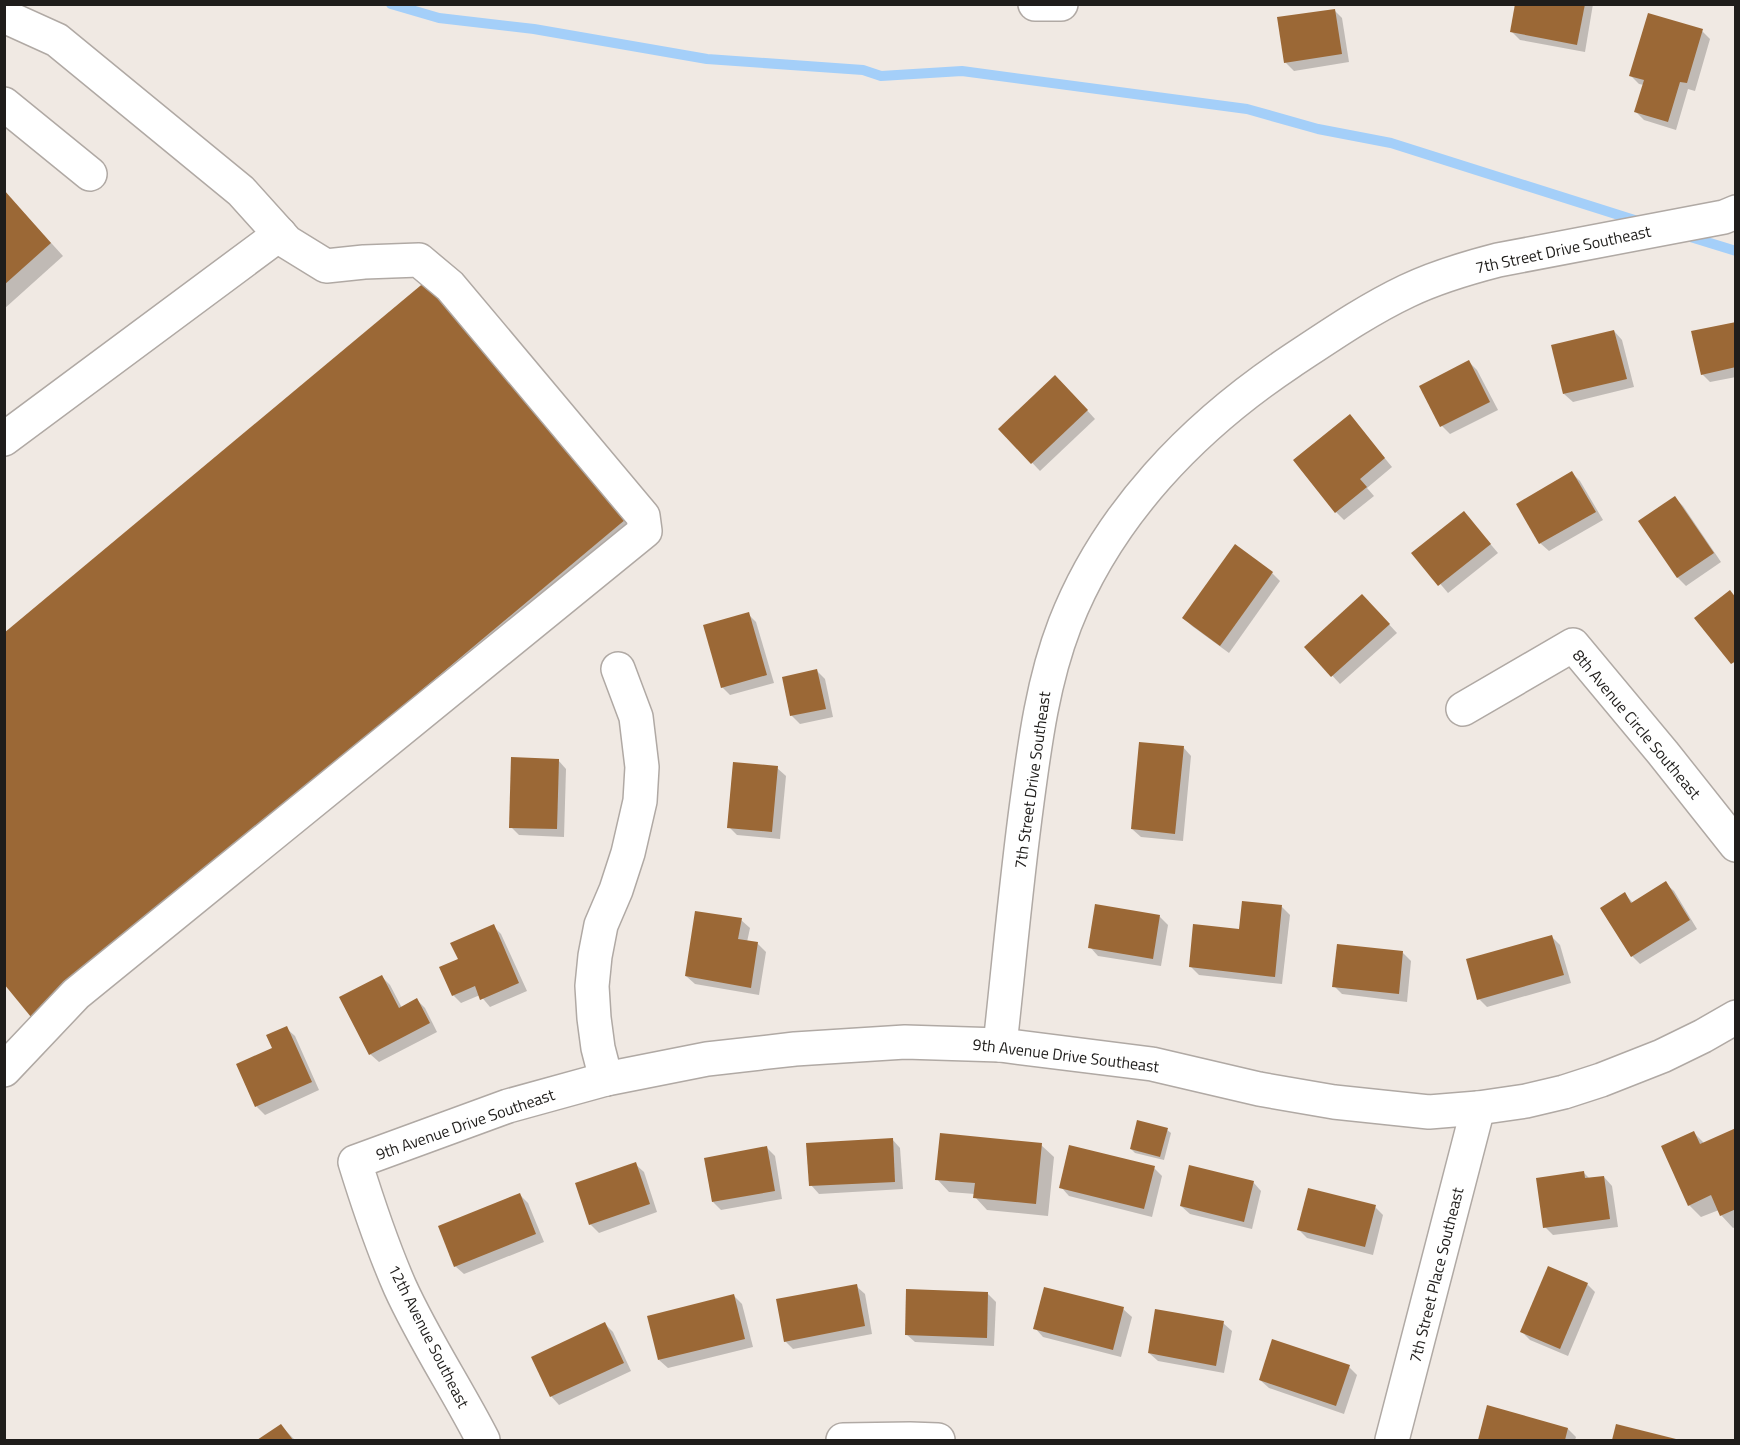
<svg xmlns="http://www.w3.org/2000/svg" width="1740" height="1445" viewBox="0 0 1740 1445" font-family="'Titillium Web',sans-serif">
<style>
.shadow{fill:#0003}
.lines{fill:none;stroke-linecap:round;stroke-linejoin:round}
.stream{stroke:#a4cff9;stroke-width:10}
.building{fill:#9b6836}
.minor-casing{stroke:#b0a9a4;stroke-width:36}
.minor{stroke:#fff;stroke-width:33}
.labels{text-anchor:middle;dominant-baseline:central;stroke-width:5;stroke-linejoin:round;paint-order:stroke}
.street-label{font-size:16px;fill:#1f1d1b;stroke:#fff}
</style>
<rect width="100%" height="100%" fill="#f0e9e3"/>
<!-- shadow -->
<g class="shadow">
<path d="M 1517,4 L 1593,4 L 1585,52 L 1520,40 L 1512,32 Z"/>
<path d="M 1334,10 L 1342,18 L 1349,62 L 1294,71 L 1285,62 Z"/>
<path d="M 1702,31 L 1710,39 L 1695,91 L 1688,89 L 1676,130 L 1644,120 L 1636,112 L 1644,85 L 1639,84 L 1631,76 Z"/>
<path d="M 4,191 L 63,256 L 4,309 Z"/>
<path d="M 425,283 L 641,537 L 49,1032 L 32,1016 Z"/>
<path d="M 1736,324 L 1736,377 L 1710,382 L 1702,374 Z"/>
<path d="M 1614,331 L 1622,340 L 1634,387 L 1573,402 L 1564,394 Z"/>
<path d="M 1469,362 L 1477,370 L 1498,410 L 1450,434 L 1442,426 Z"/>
<path d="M 1064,385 L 1095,419 L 1040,471 L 1000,429 Z"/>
<path d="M 1350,416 L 1392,467 L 1367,488 L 1374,496 L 1344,520 L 1336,512 Z"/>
<path d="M 1572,473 L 1580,481 L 1603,520 L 1549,551 L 1540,543 L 1518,504 Z"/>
<path d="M 1675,498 L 1683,506 L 1721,562 L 1686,586 L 1678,578 L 1640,521 Z"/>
<path d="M 1464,513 L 1498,553 L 1448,593 L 1414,553 Z"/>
<path d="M 1272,573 L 1280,581 L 1229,653 L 1192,626 L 1184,618 Z"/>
<path d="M 1370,604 L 1397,633 L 1340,684 L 1306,647 Z"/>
<path d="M 748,614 L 756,622 L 774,683 L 730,695 L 722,687 Z"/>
<path d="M 817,671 L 825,679 L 833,717 L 800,724 L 791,715 Z"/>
<path d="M 1183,747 L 1191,756 L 1183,841 L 1141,837 L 1132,829 Z"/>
<path d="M 558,760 L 566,769 L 564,837 L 519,835 L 511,827 Z"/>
<path d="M 777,768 L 786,776 L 780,839 L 737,835 L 729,827 Z"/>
<path d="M 1665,883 L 1674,891 L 1697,929 L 1640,964 L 1632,956 L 1625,894 L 1633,903 Z"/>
<path d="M 1282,907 L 1290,915 L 1282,984 L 1199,975 L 1191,967 L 1241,930 Z"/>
<path d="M 1159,916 L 1168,925 L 1161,966 L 1098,956 L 1090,947 Z"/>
<path d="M 741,920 L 750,928 L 747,942 L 757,943 L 766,952 L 759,995 L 695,984 L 686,976 Z"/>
<path d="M 493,926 L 501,934 L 527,991 L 490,1007 L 480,995 L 461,1003 L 453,995 L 460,960 Z"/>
<path d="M 1552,937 L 1560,945 L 1571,983 L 1487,1007 L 1479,999 Z"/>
<path d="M 1403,953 L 1411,961 L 1407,1002 L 1342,994 L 1334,986 Z"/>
<path d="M 382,977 L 390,985 L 402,1008 L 417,1000 L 425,1008 L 437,1032 L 379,1062 L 370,1054 Z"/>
<path d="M 286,1028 L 295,1036 L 319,1090 L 265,1115 L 257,1107 L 238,1065 L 274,1049 Z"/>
<path d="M 1167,1130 L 1171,1133 L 1164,1160 L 1135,1153 L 1131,1149 Z"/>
<path d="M 1736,1130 L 1736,1227 L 1733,1228 L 1721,1215 L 1719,1210 L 1701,1217 L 1689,1205 L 1694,1133 L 1704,1143 Z"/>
<path d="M 892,1139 L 900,1148 L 903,1189 L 819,1194 L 811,1185 Z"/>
<path d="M 1041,1145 L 1054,1157 L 1048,1216 L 987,1210 L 975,1197 L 975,1194 L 949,1192 L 937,1179 Z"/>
<path d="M 767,1148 L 775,1156 L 782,1199 L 721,1210 L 713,1202 Z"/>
<path d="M 635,1164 L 644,1172 L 657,1212 L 599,1233 L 590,1224 Z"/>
<path d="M 1154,1168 L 1162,1176 L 1152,1217 L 1069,1196 L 1061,1187 Z"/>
<path d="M 1584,1173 L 1590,1179 L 1604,1177 L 1612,1186 L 1618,1227 L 1553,1235 L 1545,1227 Z"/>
<path d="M 1253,1182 L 1261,1191 L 1252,1229 L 1190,1214 L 1181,1206 Z"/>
<path d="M 520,1195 L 528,1203 L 544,1242 L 464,1274 L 455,1266 Z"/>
<path d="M 1375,1207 L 1383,1215 L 1373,1255 L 1307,1238 L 1299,1230 Z"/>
<path d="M 1587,1284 L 1595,1292 L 1568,1356 L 1530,1340 L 1522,1332 Z"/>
<path d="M 856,1286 L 865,1294 L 872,1334 L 793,1349 L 785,1341 Z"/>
<path d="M 988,1294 L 996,1302 L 994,1346 L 915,1342 L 906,1334 Z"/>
<path d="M 734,1296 L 742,1304 L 753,1347 L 668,1368 L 659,1360 Z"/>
<path d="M 1123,1309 L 1132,1317 L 1121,1357 L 1043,1337 L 1035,1328 Z"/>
<path d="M 1223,1323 L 1232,1331 L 1224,1373 L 1158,1361 L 1149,1353 Z"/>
<path d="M 605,1324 L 613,1332 L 631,1371 L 559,1405 L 551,1396 Z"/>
<path d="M 1349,1367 L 1357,1375 L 1344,1414 L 1269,1388 L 1260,1380 Z"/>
<path d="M 1488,1407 L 1568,1429 L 1576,1437 L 1575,1440 L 1479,1440 Z"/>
<path d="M 281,1426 L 295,1440 L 259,1440 Z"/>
<path d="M 1617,1426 L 1676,1440 L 1677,1440 L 1613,1440 Z"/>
</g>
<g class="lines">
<!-- stream -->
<g class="stream">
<path d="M 391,4 L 439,18 L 534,29 L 707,59 L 863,70 L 881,76 L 962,71 L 1247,109 L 1318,129 L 1391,143 L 1644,223"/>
<path d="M 1684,235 L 1736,251"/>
</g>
</g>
<!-- building -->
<g class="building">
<path d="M 1515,4 L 1585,4 L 1577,45 L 1510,32 Z"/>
<path d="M 1335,9 L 1342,54 L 1284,63 L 1277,17 Z"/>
<path d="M 1648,13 L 1703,29 L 1687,83 L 1680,82 L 1668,122 L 1634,112 L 1644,80 L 1629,76 Z"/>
<path d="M 4,190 L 51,243 L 4,285 Z"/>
<path d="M 426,281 L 626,519 L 31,1017 L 4,984 L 4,633 Z"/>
<path d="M 1736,322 L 1736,367 L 1701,375 L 1691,331 Z"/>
<path d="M 1614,330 L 1627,379 L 1563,394 L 1551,345 Z"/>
<path d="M 1469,360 L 1490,402 L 1440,427 L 1419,386 Z"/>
<path d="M 1055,375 L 1088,410 L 1031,464 L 998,429 Z"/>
<path d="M 1350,414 L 1385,458 L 1360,479 L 1367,487 L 1335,513 L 1293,460 Z"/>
<path d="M 1572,471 L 1596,512 L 1539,544 L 1516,504 Z"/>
<path d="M 1675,496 L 1714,553 L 1677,578 L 1638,521 Z"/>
<path d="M 1464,511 L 1491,544 L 1438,586 L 1411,553 Z"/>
<path d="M 1235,544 L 1273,572 L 1220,646 L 1182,618 Z"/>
<path d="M 1730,590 L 1736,598 L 1736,661 L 1731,664 L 1694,618 Z"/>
<path d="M 1362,594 L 1390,624 L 1331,677 L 1304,647 Z"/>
<path d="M 749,612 L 767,675 L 721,688 L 703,625 Z"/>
<path d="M 817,669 L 826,709 L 790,716 L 782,677 Z"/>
<path d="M 1139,742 L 1184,746 L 1175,834 L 1131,829 Z"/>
<path d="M 511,757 L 559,759 L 557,829 L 509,828 Z"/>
<path d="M 733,762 L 778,766 L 772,832 L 727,828 Z"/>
<path d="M 1666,881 L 1690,920 L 1631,957 L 1600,908 L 1625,892 L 1631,903 Z"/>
<path d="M 1242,901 L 1282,905 L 1275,977 L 1189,967 L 1193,924 L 1239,929 Z"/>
<path d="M 1095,904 L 1160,915 L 1153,959 L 1088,948 Z"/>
<path d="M 695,911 L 742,918 L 738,939 L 758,942 L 751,988 L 685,976 Z"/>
<path d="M 494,924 L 519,983 L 480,1000 L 475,986 L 452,996 L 439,967 L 458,959 L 450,943 Z"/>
<path d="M 1552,935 L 1564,975 L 1477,1000 L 1466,959 Z"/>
<path d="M 1337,944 L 1403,951 L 1399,994 L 1332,987 Z"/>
<path d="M 382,975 L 399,1008 L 417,998 L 430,1023 L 369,1055 L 339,997 Z"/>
<path d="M 287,1026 L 312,1082 L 255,1107 L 236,1064 L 272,1048 L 266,1035 Z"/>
<path d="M 1137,1120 L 1168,1128 L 1160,1157 L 1130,1149 Z"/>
<path d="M 1736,1128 L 1736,1209 L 1720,1216 L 1711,1195 L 1688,1206 L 1661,1146 L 1694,1131 L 1700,1144 Z"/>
<path d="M 940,1133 L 1042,1143 L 1036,1204 L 973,1198 L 975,1183 L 935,1180 Z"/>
<path d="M 893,1138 L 895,1182 L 809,1186 L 806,1143 Z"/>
<path d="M 1069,1145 L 1155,1166 L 1144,1209 L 1059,1188 Z"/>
<path d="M 767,1146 L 775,1191 L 712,1202 L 704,1158 Z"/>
<path d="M 636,1162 L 650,1204 L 589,1225 L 575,1183 Z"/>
<path d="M 1189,1165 L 1254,1181 L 1244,1222 L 1180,1206 Z"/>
<path d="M 1584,1171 L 1585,1178 L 1604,1176 L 1610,1219 L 1543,1228 L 1536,1178 Z"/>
<path d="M 1308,1188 L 1376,1205 L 1365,1247 L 1297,1230 Z"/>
<path d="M 520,1193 L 536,1234 L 454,1267 L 438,1226 Z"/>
<path d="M 1548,1266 L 1588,1283 L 1560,1349 L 1520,1332 Z"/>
<path d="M 857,1284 L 865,1326 L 784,1342 L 776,1299 Z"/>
<path d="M 1044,1287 L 1124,1307 L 1113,1350 L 1033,1329 Z"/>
<path d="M 906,1289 L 988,1292 L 987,1338 L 905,1335 Z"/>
<path d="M 734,1294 L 745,1339 L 658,1360 L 647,1316 Z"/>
<path d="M 1155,1309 L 1224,1321 L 1216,1366 L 1148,1353 Z"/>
<path d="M 605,1322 L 624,1363 L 550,1397 L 531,1357 Z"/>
<path d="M 1272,1339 L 1350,1365 L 1336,1406 L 1259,1380 Z"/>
<path d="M 1487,1405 L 1568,1428 L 1565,1440 L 1478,1440 Z"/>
<path d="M 281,1424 L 293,1440 L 257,1440 Z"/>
<path d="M 1616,1424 L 1680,1440 L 1612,1440 Z"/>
</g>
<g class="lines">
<!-- minor casing -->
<g class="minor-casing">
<g id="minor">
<path d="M 1035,4 L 1061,4"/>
<path d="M 4,16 L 57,40 L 241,191 L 287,242 L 326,266 L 364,262 L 419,260 L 450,286 L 643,516 L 645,531 L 76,994 L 4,1070"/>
<path d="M 4,104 L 90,174"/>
<path d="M 4,439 L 280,234"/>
<path d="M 1463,709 L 1573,645 L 1663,753 L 1736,845"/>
<path d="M 1000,1045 C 1009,964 1016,883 1027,802 C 1035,742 1043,681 1065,624 C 1108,514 1193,427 1290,362 C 1328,337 1365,311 1407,291 C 1436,277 1467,268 1498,260 L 1724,217 L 1736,212"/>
<path d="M 606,1079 L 598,1048 L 594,1018 L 592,986 L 595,956 L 601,925 L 616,890 L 628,853 L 640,801 L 642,767 L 636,717 L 618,669"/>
<path d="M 483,1440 C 457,1389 424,1340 400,1287 C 382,1246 368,1204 355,1162 L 508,1106 L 606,1079 L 707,1059 L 795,1049 L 905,1042 L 1000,1045 L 1152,1064 L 1259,1089 L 1334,1102 L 1429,1112 L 1478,1108 L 1526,1101 L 1564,1092 L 1601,1080 L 1662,1056 L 1703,1036 L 1736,1017"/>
<path d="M 843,1440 L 910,1439 L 938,1440"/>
<path d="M 1392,1440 L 1478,1108"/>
</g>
</g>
<!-- minor -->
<use href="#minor" class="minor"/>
</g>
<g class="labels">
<!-- street labels -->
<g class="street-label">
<text transform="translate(1563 249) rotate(-12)">7th Street Drive Southeast</text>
<text transform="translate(1637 724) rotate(50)">8th Avenue Circle Southeast</text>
<text transform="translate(1032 780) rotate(-82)">7th Street Drive Southeast</text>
<text transform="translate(1066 1055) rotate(7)">9th Avenue Drive Southeast</text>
<text transform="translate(465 1124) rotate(-19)">9th Avenue Drive Southeast</text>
<text transform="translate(1436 1275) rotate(-76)">7th Street Place Southeast</text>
<text transform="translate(429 1336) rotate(63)">12th Avenue Southeast</text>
</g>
</g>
<!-- border -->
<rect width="1740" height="1445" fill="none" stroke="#1f1d1b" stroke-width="12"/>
</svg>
